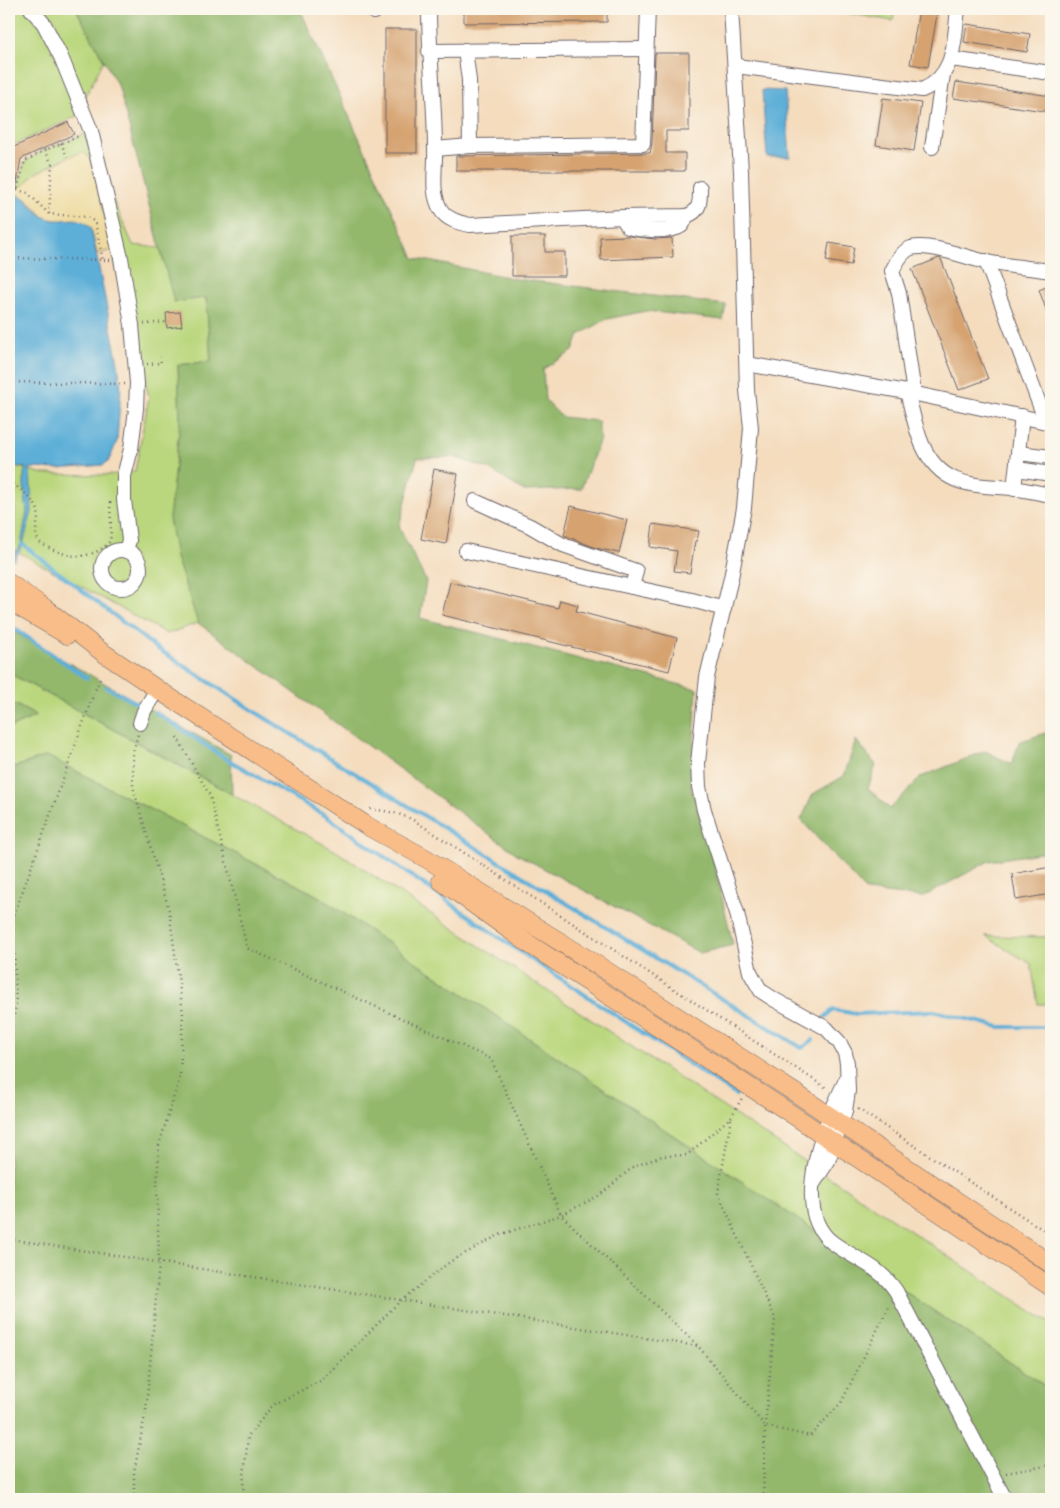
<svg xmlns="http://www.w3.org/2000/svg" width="1060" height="1508" viewBox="0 0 1060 1508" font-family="Sriracha,sans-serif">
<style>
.green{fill:#bad77d;stroke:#6e7c5c}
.forest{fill:#93b86c;stroke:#5a6d54}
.sand{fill:#eeda9e;stroke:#887e6c}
.water{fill:#5dafd8;stroke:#40688a}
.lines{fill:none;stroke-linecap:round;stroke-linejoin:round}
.stream{stroke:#5dafd8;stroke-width:4}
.building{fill:#d5a270}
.minor-casing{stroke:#6c6368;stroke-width:16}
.major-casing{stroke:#6c6368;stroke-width:19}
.path{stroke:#6c6368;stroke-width:2.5;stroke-dasharray:1 4;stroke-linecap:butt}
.minor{stroke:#fff;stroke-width:14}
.major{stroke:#f8bd88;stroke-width:18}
</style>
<rect width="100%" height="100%" fill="#fbf7ec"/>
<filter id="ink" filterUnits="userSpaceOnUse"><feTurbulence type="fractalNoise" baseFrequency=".02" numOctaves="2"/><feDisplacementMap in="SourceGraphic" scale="10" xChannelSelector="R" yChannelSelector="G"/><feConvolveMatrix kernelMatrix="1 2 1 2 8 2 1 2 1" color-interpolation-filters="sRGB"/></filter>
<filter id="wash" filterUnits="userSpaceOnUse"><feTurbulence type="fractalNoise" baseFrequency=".0096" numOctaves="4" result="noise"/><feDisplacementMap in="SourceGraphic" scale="20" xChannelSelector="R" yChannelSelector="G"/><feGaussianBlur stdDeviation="1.12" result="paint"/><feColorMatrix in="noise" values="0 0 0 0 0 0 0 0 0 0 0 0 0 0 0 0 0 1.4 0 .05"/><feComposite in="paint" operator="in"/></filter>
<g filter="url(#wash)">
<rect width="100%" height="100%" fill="#f4dcbd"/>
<!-- green -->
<g class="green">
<path d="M 9,9 L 76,9 L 104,60 L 75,117 L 9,147 Z"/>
<path d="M 823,9 L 895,9 L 893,21 Z"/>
<path d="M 84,134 L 133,245 L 161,248 L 206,298 L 211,361 L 178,365 L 180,421 L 176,557 L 198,623 L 167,634 L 13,549 L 15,508 L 9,503 L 9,460 L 10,465 L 44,474 L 109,475 L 135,471 L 149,397 L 112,250 L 63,159 L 34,174 L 24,185 L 17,188 L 25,161 L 45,150 Z"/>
<path d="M 9,673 L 336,851 L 1051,1324 L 1051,1390 L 318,896 L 47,756 L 9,769 L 9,728 L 36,716 L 9,701 Z"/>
<path d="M 985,936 L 1051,937 L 1051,1004 L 1038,1004 L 1031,964 Z"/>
</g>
<!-- forest -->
<g class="forest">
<path d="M 76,9 L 300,9 L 414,258 L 517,279 L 726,305 L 723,320 L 646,311 L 607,319 L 579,335 L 573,351 L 543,369 L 545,400 L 562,417 L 598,421 L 600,439 L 581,489 L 524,491 L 489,469 L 454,457 L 417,458 L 399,527 L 426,581 L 420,618 L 697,689 L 691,789 L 713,859 L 733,945 L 700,953 L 517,854 L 198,623 L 176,557 L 169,519 L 180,421 L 178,365 L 211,361 L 206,298 L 174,302 L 119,88 Z"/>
<path d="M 9,629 L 231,755 L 232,794 L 9,673 Z"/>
<path d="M 9,701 L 36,716 L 9,728 Z"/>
<path d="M 1051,731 L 1051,851 L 989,861 L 923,897 L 866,891 L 801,820 L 813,794 L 844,776 L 856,740 L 876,765 L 868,788 L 890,809 L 921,777 L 985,751 L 1012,764 L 1019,742 Z"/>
<path d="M 47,756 L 318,896 L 1051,1390 L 1051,1499 L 9,1499 L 9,769 Z"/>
</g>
<!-- sand -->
<path class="sand" d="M 83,152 L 90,158 L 95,173 L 112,250 L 97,254 L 91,228 L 45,218 L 27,199 L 9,195 L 9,186 L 17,188 L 24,185 L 34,174 L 68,157 Z"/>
<!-- water -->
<g class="water">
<path d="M 762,90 L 785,91 L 790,157 L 767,157 Z"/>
<path d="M 17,194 C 30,199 35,214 47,218 C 64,225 76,211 91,228 L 118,363 L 121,388 L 117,441 L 109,461 L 103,465 L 59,469 L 30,468 L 32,512 L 23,544 L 14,561 L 11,559 L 21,544 L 27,511 L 24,486 L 24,473 L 26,468 L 10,465 L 9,460 L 9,195 Z"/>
</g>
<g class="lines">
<!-- stream -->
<g class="stream">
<path d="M 22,544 L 155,647 L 257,713 L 802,1048 L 813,1040"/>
<path d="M 9,625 L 87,678"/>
<path d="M 106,687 L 137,703"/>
<path d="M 155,712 L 225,758 L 326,816 L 513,947 L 736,1095"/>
<path d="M 825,1017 L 833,1010 L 857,1014 L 933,1011 L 1000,1027 L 1051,1027"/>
</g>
</g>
<g id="blocks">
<!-- building -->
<g class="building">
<path d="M 464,9 L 607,9 L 607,22 L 464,23 Z"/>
<path d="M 919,9 L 938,9 L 928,67 L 910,64 Z"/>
<path d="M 967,24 L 1030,34 L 1027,52 L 964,42 Z"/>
<rect x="385" y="29" width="32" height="124"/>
<path d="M 655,53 L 689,53 L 689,131 L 666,131 L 666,153 L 685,153 L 685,171 L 456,171 L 456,156 L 650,153 L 652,144 Z"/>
<path d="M 956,82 L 1051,96 L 1051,112 L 953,98 Z"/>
<path d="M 883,98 L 921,103 L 914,151 L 876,145 Z"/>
<path d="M 68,122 L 74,134 L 21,159 L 14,200 L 9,200 L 9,154 L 13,154 L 14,147 Z"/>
<path d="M 512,236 L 545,236 L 545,252 L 565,252 L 565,276 L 512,276 Z"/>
<path d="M 629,236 L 655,239 L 672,238 L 673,257 L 601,260 L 600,237 Z"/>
<path d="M 829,243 L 854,247 L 851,265 L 826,261 Z"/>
<path d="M 939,258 L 941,259 L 988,379 L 959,390 L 912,269 Z"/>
<path d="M 1051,285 L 1051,320 L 1050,320 L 1039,290 Z"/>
<path d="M 180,312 L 182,326 L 167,328 L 166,313 Z"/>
<path d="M 434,469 L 458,474 L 446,544 L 421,539 Z"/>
<path d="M 571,506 L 627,520 L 619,553 L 596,548 L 564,535 Z"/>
<path d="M 653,524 L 699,531 L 697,541 L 695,541 L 690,573 L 674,571 L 677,551 L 650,547 Z"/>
<path d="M 450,582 L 558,608 L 560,600 L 578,605 L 576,611 L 677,638 L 669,671 L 442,615 Z"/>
<path d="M 1051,867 L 1051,894 L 1016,900 L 1012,874 Z"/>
</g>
</g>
</g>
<g filter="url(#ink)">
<use href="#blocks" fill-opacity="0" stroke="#6c6368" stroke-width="1"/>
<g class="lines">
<!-- minor casing -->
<g class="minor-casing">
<g id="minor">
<path d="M 31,9 L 44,24 L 61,57 L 91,131 L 121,258 L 132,325 L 137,383 L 136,409 L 131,449 L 124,476 L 124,500 L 129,540 L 126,551"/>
<path d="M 373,9 L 374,12"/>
<path d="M 429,9 C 429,56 435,103 435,150 C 436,169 430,192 441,210 C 447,220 459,223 470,225 L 622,217 L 686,216 C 701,212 700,200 700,188"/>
<path d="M 731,9 L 741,171 L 747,390 L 751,428 L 744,508 L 731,578 L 707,677 L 698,763 L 699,787 L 704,810 L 737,913 L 750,972 L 755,981 L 761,991 L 775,1000 L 826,1028 L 839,1042 L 845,1053 L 847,1063 L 848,1091 L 845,1111 L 828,1161 L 813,1184"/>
<path d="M 465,50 L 469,80 L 470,146"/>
<path d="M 429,51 L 646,49"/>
<path d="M 951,59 L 1051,73"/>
<path d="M 736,66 L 922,90 C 956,76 954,40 958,9"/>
<path d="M 932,147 L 943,74"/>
<path d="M 435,149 L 470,146 L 643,144 L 648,9"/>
<path d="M 622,217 L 628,227 C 639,230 672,233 681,226 C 684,224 685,219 686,216"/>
<path d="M 986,261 L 1046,422"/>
<path d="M 747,364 L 907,392 L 1051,423"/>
<path d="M 907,392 C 912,409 915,428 922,444 C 941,487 972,485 1013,488 C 1026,490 1039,493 1051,495"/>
<path d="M 914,393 L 899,293 L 892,271 C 896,263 902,251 911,248 C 931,243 967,258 987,262 C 1008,266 1030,268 1051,271"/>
<path d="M 1019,453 L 1051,457"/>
<path d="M 1017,469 L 1051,474"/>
<path d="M 1014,489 L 1022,416"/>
<path d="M 475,501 L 530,526 L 563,545 L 636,571 L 632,587"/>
<circle cx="121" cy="569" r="19"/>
<path d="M 466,551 L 692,600 L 724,609"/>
<path d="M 140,723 L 144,711 L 157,689"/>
<path d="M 846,1080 C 826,1120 788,1210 833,1243 C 858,1261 878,1265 896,1291 L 1005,1499"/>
</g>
</g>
<!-- major casing -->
<g class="major-casing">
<g id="major">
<path d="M 9,583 L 45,608 L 102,652 L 157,689 L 369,827 L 427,859 L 599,966 L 797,1094 L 1051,1264"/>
<path d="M 9,601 L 67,635"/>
<path d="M 441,881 L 529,944 L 781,1107 L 1051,1287"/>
</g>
</g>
<!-- path -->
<g class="path">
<path d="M 61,143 L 67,157"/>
<path d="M 45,150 L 52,164 L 49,214"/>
<path d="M 9,188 L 17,190 L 25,161 L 45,150 L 79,136"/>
<path d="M 17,190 L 28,193 L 49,214 L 87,217 L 95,222 L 103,261"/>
<path d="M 9,258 L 110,260"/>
<path d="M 144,324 L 166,322"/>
<path d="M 147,364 L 161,363 L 160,357"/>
<path d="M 9,382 L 125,384"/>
<path d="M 9,481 C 18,487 35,500 38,511 C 40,520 32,532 39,541 C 44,548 72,558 81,556 C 90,555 107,549 110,540 C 112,533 110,510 110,501"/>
<path d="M 177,737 L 210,796 L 247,948 L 491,1059 L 561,1215 L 698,1346 L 765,1426"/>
<path d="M 370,809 C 387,811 400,813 415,821 L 828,1089"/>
<path d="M 9,1034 L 16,1007 L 13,918 L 94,693 L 101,677"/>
<path d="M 858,1109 L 1051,1235"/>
<path d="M 731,1119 L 718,1193 L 775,1318 L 765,1425"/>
<path d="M 9,1239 L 697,1346"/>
<path d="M 1006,1473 L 1051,1465"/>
<path d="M 134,1499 L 134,1472 L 146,1410 L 159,1263 L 157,1187 L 159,1145 L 180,1077 L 183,1013 L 169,910 L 133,787 L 133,753 L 138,734"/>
<path d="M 245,1499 L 243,1486 L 248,1436 L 273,1405 L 322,1380 L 400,1301 L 451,1261 L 499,1235 L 561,1215 L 600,1195 L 633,1167 L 662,1156 L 687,1155 L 731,1117 L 742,1098"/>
<path d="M 763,1499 L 765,1426 L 810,1436 L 841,1403 L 890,1304"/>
</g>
<!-- minor -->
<use href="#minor" class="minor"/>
<!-- major -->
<use href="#major" class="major"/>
</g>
</g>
<!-- margin -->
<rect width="1060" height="1508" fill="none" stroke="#fbf7ec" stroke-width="30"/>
</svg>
